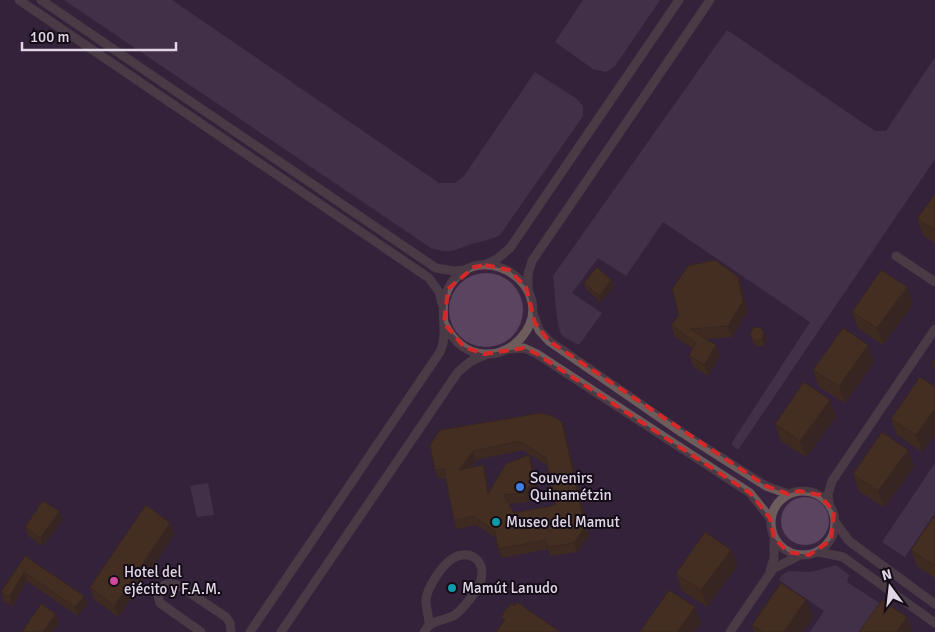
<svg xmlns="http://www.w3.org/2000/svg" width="935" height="632" viewBox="0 0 935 632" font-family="Signika,sans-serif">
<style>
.built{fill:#3a2540}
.green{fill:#5a4460}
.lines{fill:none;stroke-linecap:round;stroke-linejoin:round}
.street{stroke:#6c5c5c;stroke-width:9}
.wall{fill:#50390b;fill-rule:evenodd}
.shaded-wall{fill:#412e09}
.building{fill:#5d420d;stroke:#412e09;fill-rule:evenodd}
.marked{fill:none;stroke:#d62828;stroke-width:4;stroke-dasharray:10 6;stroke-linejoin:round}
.shop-dot{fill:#3f7fe0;stroke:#130c16;stroke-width:2}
.culture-dot{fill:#0f9aa8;stroke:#130c16;stroke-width:2}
.hotel-dot{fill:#d1479c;stroke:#130c16;stroke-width:2}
.labels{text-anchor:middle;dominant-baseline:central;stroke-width:4;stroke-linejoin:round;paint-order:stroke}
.poi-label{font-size:15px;fill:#e1d6e5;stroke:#130c16;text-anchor:start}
</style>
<rect width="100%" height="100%" fill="#301f34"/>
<!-- built -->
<rect class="built" x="0" y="0" width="935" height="632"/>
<!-- green -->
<g class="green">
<path d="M 64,0 L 172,0 L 439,183 L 455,183 L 464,176 L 535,72 L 577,99 L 583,106 L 583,116 L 500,235 C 489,241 480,241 469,245 C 452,251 450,254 431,248 Z"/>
<path d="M 583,0 L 660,0 L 615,66 L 606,72 L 593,69 L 555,42 Z"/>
<path d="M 727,30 L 875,131 L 886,131 L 935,57 L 935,159 L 738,450 L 731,444 L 810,322 L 663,222 L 626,276 L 598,258 L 572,293 L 602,313 L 579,345 C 574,342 566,339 562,335 C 556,329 555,288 553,276 Z"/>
<circle cx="486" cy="310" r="37"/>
<path d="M 935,463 L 935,513 L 905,557 L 882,542 Z"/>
<path d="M 208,483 L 214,515 L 197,517 L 190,486 Z"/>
<circle cx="805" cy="521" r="24"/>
<path d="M 836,565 L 849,575 L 847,582 L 881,604 L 861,632 L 810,632 L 824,611 L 779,580 L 782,575 L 789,571 L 811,572 Z"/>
</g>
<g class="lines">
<!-- street -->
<g class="street">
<path d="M 19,0 L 429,278 L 439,292 L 442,304"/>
<path d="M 41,0 L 436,268 L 454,271 L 466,270"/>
<path d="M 896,256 L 935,282"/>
<path d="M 486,264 L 497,259 L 510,248 L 679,0"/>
<path d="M 528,289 L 528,274 L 532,261 L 710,0"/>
<path d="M 533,313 L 539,330 L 549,341 L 681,432 L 766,486 L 788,494"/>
<path d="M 509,349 L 524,348 L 537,354 L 750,493 L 770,518"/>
<circle cx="803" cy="523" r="32"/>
<path d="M 829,503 L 828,495 L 832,481 L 935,329"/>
<path d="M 836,523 L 849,541 L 935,604"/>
<path d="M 819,552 L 843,557 L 935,623"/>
<path d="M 770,571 L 774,558 L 774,540"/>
<path d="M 201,632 L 160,603 L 158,595 L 164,585 L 170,583 L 178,585 L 226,617 L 230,623 L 231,632"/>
<path d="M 250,632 L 440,352 C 450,331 437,309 448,289 C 478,231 564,289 521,338 C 512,348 499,355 484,354 C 465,353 452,339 444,323"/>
<path d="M 281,632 L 458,372 L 471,361 L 485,355"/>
<path d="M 424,632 C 432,619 440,622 453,616 C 461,612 479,589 481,580 C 486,560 469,548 452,559 C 442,565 426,589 426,601 C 426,609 429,616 429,624"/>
<path d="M 730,632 L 773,569 L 798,556"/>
</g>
</g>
<!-- wall -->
<g class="wall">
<path d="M 935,194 L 935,243 L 924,236 L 917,219 Z"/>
<path d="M 611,280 L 614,286 L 601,302 L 586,289 L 584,283 Z"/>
<path d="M 907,287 L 913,304 L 883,345 L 858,328 L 852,312 Z"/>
<path d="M 742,288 L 747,312 L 732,337 L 706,339 L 716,345 L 720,356 L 708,376 L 693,366 L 689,355 L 693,349 L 675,337 L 671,325 Z"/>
<path d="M 764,333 L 766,339 L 764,345 L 757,347 L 752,340 L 750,335 Z"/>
<path d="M 868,345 L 874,362 L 845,403 L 819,387 L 813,370 Z"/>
<path d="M 935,358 L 935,370 L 932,362 Z"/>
<path d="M 920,377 L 922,452 L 897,435 L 891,419 Z"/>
<path d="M 830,400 L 836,417 L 806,457 L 781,441 L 775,424 Z"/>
<path d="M 565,431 L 589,536 L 577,552 L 550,556 L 548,549 L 502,558 L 498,549 L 497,539 L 476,525 L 457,529 L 454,520 L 445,478 L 439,479 L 435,470 L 430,445 ZM 523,450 L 548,466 L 556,505 L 514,513 L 509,504 L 528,502 L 538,489 L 532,464 L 489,491 L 486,474 L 483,465 L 471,468 L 476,460 Z"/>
<path d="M 908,450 L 914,467 L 884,507 L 859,491 L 853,474 Z"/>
<path d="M 59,511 L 62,520 L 43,546 L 28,536 L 25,527 Z"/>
<path d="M 935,515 L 935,578 L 917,566 L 911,550 Z"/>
<path d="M 170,523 L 174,535 L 118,617 L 94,599 L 90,587 Z"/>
<path d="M 731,550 L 737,566 L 707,607 L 682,591 L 676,574 Z"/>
<path d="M 25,556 L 84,596 L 87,604 L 78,616 L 27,581 L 12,606 L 4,601 L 1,592 Z"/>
<path d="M 806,600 L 813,617 L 802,632 L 754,632 L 752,625 Z"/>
</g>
<!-- shaded-wall -->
<g class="shaded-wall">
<path d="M 738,277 L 742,288 L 747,312 L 732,337 L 728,326 Z"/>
<path d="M 611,280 L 614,286 L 601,302 L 599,296 Z"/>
<path d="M 907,287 L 913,304 L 883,345 L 877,328 Z"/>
<path d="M 764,333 L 766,339 L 764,345 L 762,339 Z"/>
<path d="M 716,345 L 720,356 L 708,376 L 704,365 Z"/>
<path d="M 868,345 L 874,362 L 845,403 L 839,386 Z"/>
<path d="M 830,400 L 836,417 L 806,457 L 800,441 Z"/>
<path d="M 935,409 L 935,434 L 922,452 L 916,435 Z"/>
<path d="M 562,422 L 565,431 L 589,536 L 577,552 L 574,543 Z"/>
<path d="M 908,450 L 914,467 L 884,507 L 878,491 Z"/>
<path d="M 473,451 L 476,460 L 462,480 L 459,470 Z"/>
<path d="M 529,455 L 532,464 L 538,489 L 528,502 L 525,493 Z"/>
<path d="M 483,465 L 486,474 L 491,503 L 488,494 Z"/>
<path d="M 59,511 L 62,520 L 43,546 L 40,538 Z"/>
<path d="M 170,523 L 174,535 L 118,617 L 114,606 Z"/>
<path d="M 731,550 L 737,566 L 707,607 L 701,590 Z"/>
<path d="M 24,572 L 27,581 L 12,606 L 9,597 Z"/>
<path d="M 84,596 L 87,604 L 78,616 L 75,607 Z"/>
<path d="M 806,600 L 813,617 L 802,632 L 783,632 Z"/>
<path d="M 695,607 L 701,624 L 695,632 L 677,632 Z"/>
<path d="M 56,614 L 59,623 L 52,632 L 43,632 Z"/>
<path d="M 907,617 L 913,632 L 896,632 Z"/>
</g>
<!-- building -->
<g class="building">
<path d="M 935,194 L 935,230 L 917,219 Z"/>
<path d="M 715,260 L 738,277 L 743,301 L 728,326 L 690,329 L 716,345 L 704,365 L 689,355 L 696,343 L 671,325 L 679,315 L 672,289 L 688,266 Z"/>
<path d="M 597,267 L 611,280 L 599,296 L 584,283 Z"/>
<path d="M 881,270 L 907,287 L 877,328 L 852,312 Z"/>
<path d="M 760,327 L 764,333 L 762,339 L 755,341 L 750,335 L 753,328 Z"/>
<path d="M 843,328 L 868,345 L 839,386 L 813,370 Z"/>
<path d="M 935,358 L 935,364 L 932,362 Z"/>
<path d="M 920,377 L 935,387 L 935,409 L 916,435 L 891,419 Z"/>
<path d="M 804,382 L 830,400 L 800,441 L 775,424 Z"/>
<path d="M 541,413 L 552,416 L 562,422 L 585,527 L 574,543 L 547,547 L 546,540 L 498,549 L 495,531 L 473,516 L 454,520 L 444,469 L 435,470 L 430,445 L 440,430 ZM 519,441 L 546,458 L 556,505 L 514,513 L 504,495 L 525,493 L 534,480 L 529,455 L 506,464 L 488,494 L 483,465 L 459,470 L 473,451 Z"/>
<path d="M 882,432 L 908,450 L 878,491 L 853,474 Z"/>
<path d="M 43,501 L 59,511 L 40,538 L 25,527 Z"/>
<path d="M 146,505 L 170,523 L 114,606 L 90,587 Z"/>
<path d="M 935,515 L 935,566 L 911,550 Z"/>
<path d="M 705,532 L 731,550 L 701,590 L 676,574 Z"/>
<path d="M 25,556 L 84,596 L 75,607 L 24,572 L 9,597 L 1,592 Z"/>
<path d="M 781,583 L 806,600 L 783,632 L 763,632 L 752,625 Z"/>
<path d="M 669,590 L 695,607 L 677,632 L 640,632 Z"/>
<path d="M 882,600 L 907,617 L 896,632 L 859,632 Z"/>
<path d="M 517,602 L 560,632 L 496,632 L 505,620 L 501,617 L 511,603 L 514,606 Z"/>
<path d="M 41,604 L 56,614 L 43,632 L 22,632 Z"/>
</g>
<!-- marked area -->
<path d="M0 0H935V632H0ZM 485,265 L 509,270 L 526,287 L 535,323 L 549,341 L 766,486 L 788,494 L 799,491 L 820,495 L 834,512 L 831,540 L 809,555 L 788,552 L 774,538 L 770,518 L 750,493 L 537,354 L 524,348 L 484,354 L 464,347 L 444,323 L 448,289 L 474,267 Z" fill="#301f34" fill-opacity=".55" fill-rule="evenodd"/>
<path class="marked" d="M 485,265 L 509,270 L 526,287 L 535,323 L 549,341 L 766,486 L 788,494 L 799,491 L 820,495 L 834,512 L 831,540 L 809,555 L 788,552 L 774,538 L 770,518 L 750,493 L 537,354 L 524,348 L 484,354 L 464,347 L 444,323 L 448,289 L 474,267 Z"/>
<!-- markers -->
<circle class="shop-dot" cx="520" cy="487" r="5"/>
<g class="culture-dot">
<circle cx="496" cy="522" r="5"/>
<circle cx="452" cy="588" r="5"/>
</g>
<circle class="hotel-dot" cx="114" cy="581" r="5"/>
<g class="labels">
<!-- poi labels -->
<g class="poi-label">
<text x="530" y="478">Souvenirs<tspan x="530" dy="17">Quinamétzin</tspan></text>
<text x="506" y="522">Museo del Mamut</text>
<text x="124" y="572">Hotel del<tspan x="124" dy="17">ejécito y F.A.M.</tspan></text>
<text x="462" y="588">Mamút Lanudo</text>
</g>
</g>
<!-- north arrow -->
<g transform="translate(890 587) rotate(345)" stroke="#130c16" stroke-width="4" paint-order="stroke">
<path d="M0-4L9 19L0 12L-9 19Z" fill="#e1d6e5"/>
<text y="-8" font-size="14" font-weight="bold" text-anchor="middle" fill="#e1d6e5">N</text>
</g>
<!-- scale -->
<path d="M22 42v8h154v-8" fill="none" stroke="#e1d6e5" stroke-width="2.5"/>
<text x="30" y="42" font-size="15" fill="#e1d6e5" stroke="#130c16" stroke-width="4" paint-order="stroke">100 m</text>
</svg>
